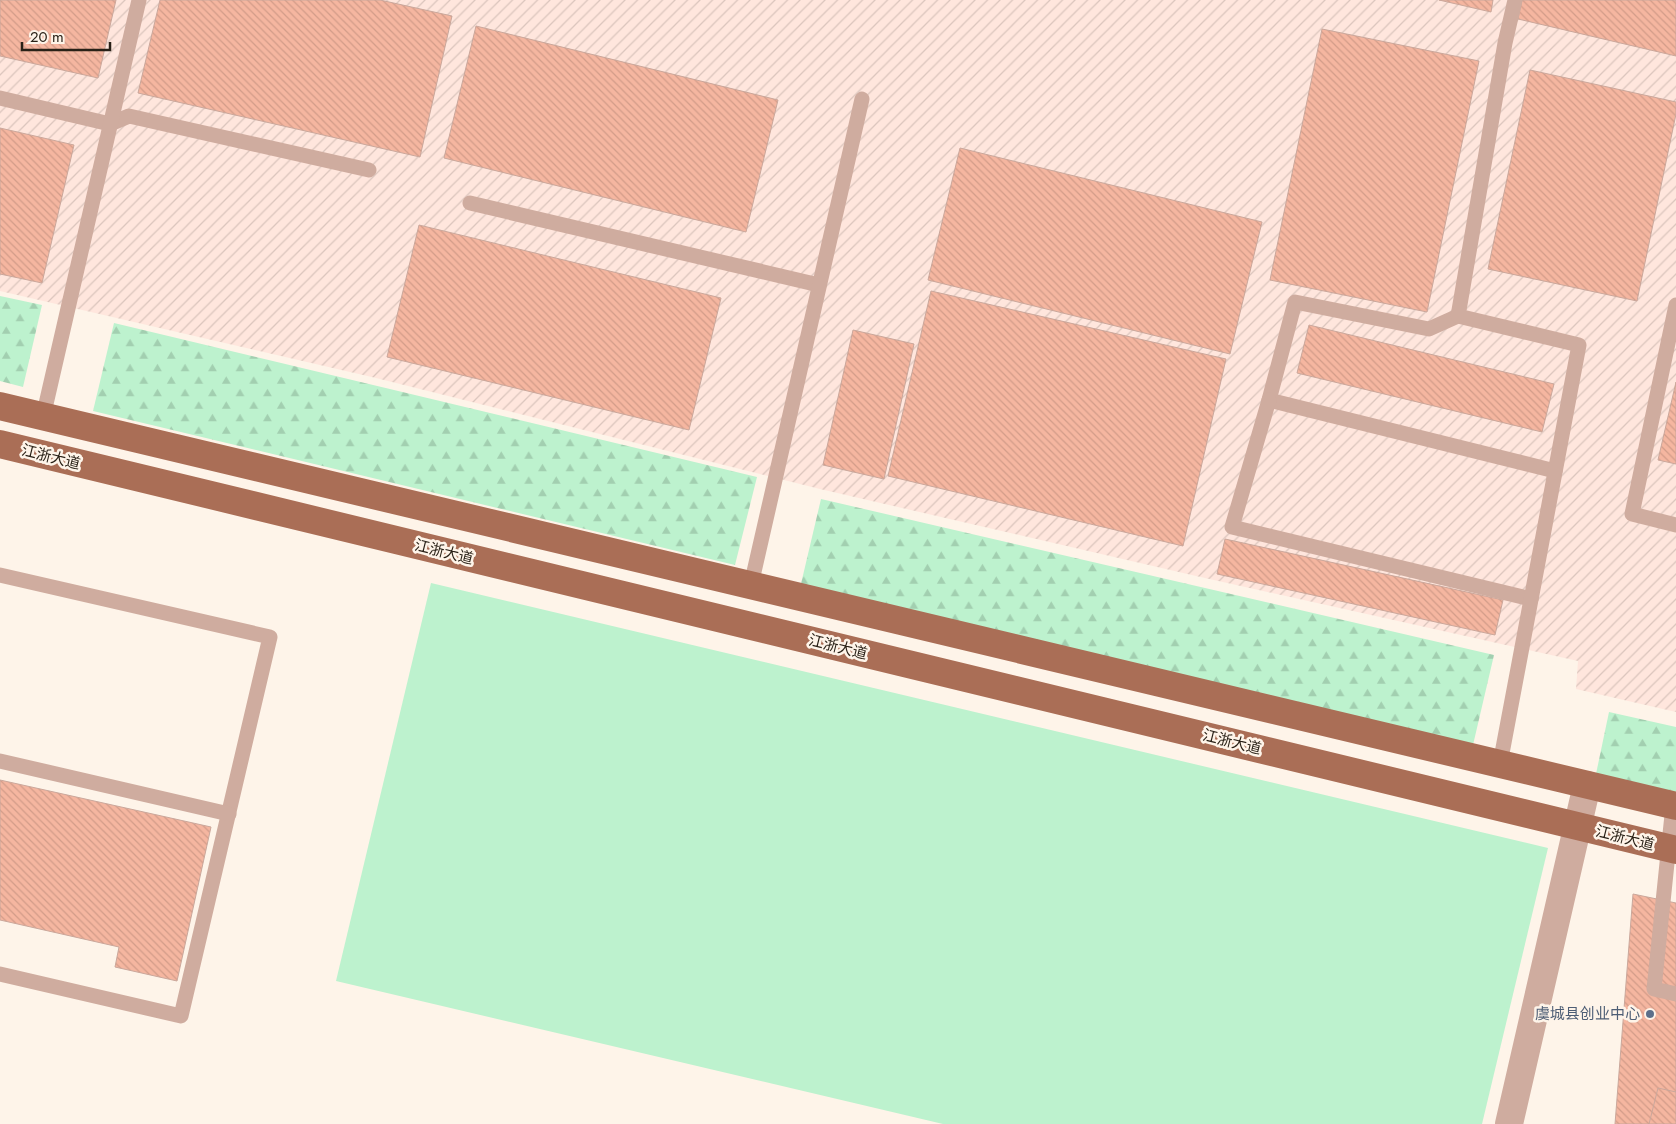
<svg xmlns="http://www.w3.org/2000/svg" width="1676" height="1124" viewBox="0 0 1676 1124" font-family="Jost,'Noto Sans SC',sans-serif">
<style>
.industrial{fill:url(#industrial-furrows)}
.forest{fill:url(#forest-firs)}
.park{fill:#bdf2ce}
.building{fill:url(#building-back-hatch);stroke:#caa79b}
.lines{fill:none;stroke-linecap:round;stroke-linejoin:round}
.lane{stroke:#cfac9f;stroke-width:15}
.street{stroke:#cfac9f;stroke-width:28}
.primary{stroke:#aa6e56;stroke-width:28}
.service-dot{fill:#5c6f8a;stroke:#fef4e9;stroke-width:2}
.labels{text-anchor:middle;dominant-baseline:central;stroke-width:5;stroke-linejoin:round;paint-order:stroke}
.street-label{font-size:15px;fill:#292117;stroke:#fef4e9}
.service-label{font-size:15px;fill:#4e5e75;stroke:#fef4e9;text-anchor:end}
</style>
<defs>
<pattern id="industrial-furrows" width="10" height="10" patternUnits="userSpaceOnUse" patternTransform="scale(1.25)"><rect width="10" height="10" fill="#ffe6dd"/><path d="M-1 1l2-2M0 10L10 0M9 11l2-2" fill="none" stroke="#dbc5bd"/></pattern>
<pattern id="forest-firs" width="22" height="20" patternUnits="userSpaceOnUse" patternTransform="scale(1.25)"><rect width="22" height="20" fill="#bdf2ce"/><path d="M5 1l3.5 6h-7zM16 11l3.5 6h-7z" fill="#a2cfb0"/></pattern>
<pattern id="building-back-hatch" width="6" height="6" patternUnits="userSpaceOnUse" patternTransform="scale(1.25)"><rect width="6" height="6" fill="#f5b6a0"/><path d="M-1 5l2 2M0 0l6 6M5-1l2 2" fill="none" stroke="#d29c89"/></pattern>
</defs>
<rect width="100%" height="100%" fill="#fef4e9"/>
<!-- industrial -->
<path class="industrial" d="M 0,0 L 1676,0 L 1676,712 L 1576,689 L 1578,661 L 1196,576 L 820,489 L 376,378 L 0,291 Z"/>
<!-- forest -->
<g class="forest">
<path d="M 0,296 L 42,305 L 23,387 L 0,381 Z"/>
<path d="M 114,323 L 757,477 L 735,565 L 93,411 Z"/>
<path d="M 821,499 L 1494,655 L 1473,745 L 800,588 Z"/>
<path d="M 1609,712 L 1676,727 L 1676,792 L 1596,774 Z"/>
</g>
<!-- park -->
<path class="park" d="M 431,583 L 1548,848 L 1482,1124 L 943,1124 L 336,981 Z"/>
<!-- building -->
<g class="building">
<path d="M 0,0 L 116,0 L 98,78 L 0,56 Z"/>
<path d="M 160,0 L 380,0 L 452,16 L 420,157 L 138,93 Z"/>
<path d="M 1439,0 L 1493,0 L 1491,12 Z"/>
<path d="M 1522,0 L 1676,0 L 1676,56 L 1518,19 Z"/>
<path d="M 476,26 L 778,100 L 746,232 L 444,158 Z"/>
<path d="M 1322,29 L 1479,61 L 1427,312 L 1270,280 Z"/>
<path d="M 1530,70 L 1676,102 L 1676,114 L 1637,301 L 1488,269 Z"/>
<path d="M 0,128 L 74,145 L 42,283 L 0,274 Z"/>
<path d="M 960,148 L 1262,222 L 1230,354 L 928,280 Z"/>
<path d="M 419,225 L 721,298 L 689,430 L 387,357 Z"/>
<path d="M 931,291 L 1226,359 L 1183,546 L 888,476 Z"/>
<path d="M 1309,325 L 1554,384 L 1542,432 L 1297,373 Z"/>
<path d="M 853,330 L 914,344 L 884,479 L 823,465 Z"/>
<path d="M 1676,382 L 1676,464 L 1658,460 Z"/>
<path d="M 1225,539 L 1503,600 L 1495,635 L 1217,574 Z"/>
<path d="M 0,780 L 211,827 L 177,981 L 115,967 L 119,947 L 0,920 Z"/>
<path d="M 1633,894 L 1676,903 L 1676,1124 L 1615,1124 Z"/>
<path d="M 1658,1088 L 1676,1092 L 1676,1124 L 1649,1124 Z"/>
</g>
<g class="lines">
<!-- lane -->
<g class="lane">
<path d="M 0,98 L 110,124 L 129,116 L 369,170"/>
<path d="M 470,203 L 819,285"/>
<path d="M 1676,305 L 1632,514 L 1676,525"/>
<path d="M 1458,316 L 1429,329 L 1295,302 L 1269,400 L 1555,471"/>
<path d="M 1269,400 L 1232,527 L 1531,599"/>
<path d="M 43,417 L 139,0"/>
<path d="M 0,575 L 270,637 L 181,1016 L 0,974"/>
<path d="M 751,585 L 862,99"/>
<path d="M 0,761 L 229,814"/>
<path d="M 1500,764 L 1579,345 L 1458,316 L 1505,43 L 1515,0"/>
<path d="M 1673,805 L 1654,989 L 1676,994"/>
</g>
<!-- street -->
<path class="street" d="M 1509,1124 L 1587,785"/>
<!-- primary -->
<g class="primary">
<path d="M 0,406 L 1676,806"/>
<path d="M 0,444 L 1676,850"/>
</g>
</g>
<!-- markers -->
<circle class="service-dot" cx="1650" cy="1014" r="5"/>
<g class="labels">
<!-- street labels -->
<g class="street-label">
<text transform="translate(51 457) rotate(14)">江浙大道</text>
<text transform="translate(444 552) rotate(14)">江浙大道</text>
<text transform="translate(838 647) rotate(14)">江浙大道</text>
<text transform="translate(1232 742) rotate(14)">江浙大道</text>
<text transform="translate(1625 838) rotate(14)">江浙大道</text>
</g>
<!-- service labels -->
<g class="service-label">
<text x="1640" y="1014">虞城县创业中心</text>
</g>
</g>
<!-- scale -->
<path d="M22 42v8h88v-8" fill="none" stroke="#292117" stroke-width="2.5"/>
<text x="30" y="42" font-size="15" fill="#292117" stroke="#fef4e9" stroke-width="4" paint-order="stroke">20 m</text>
</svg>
